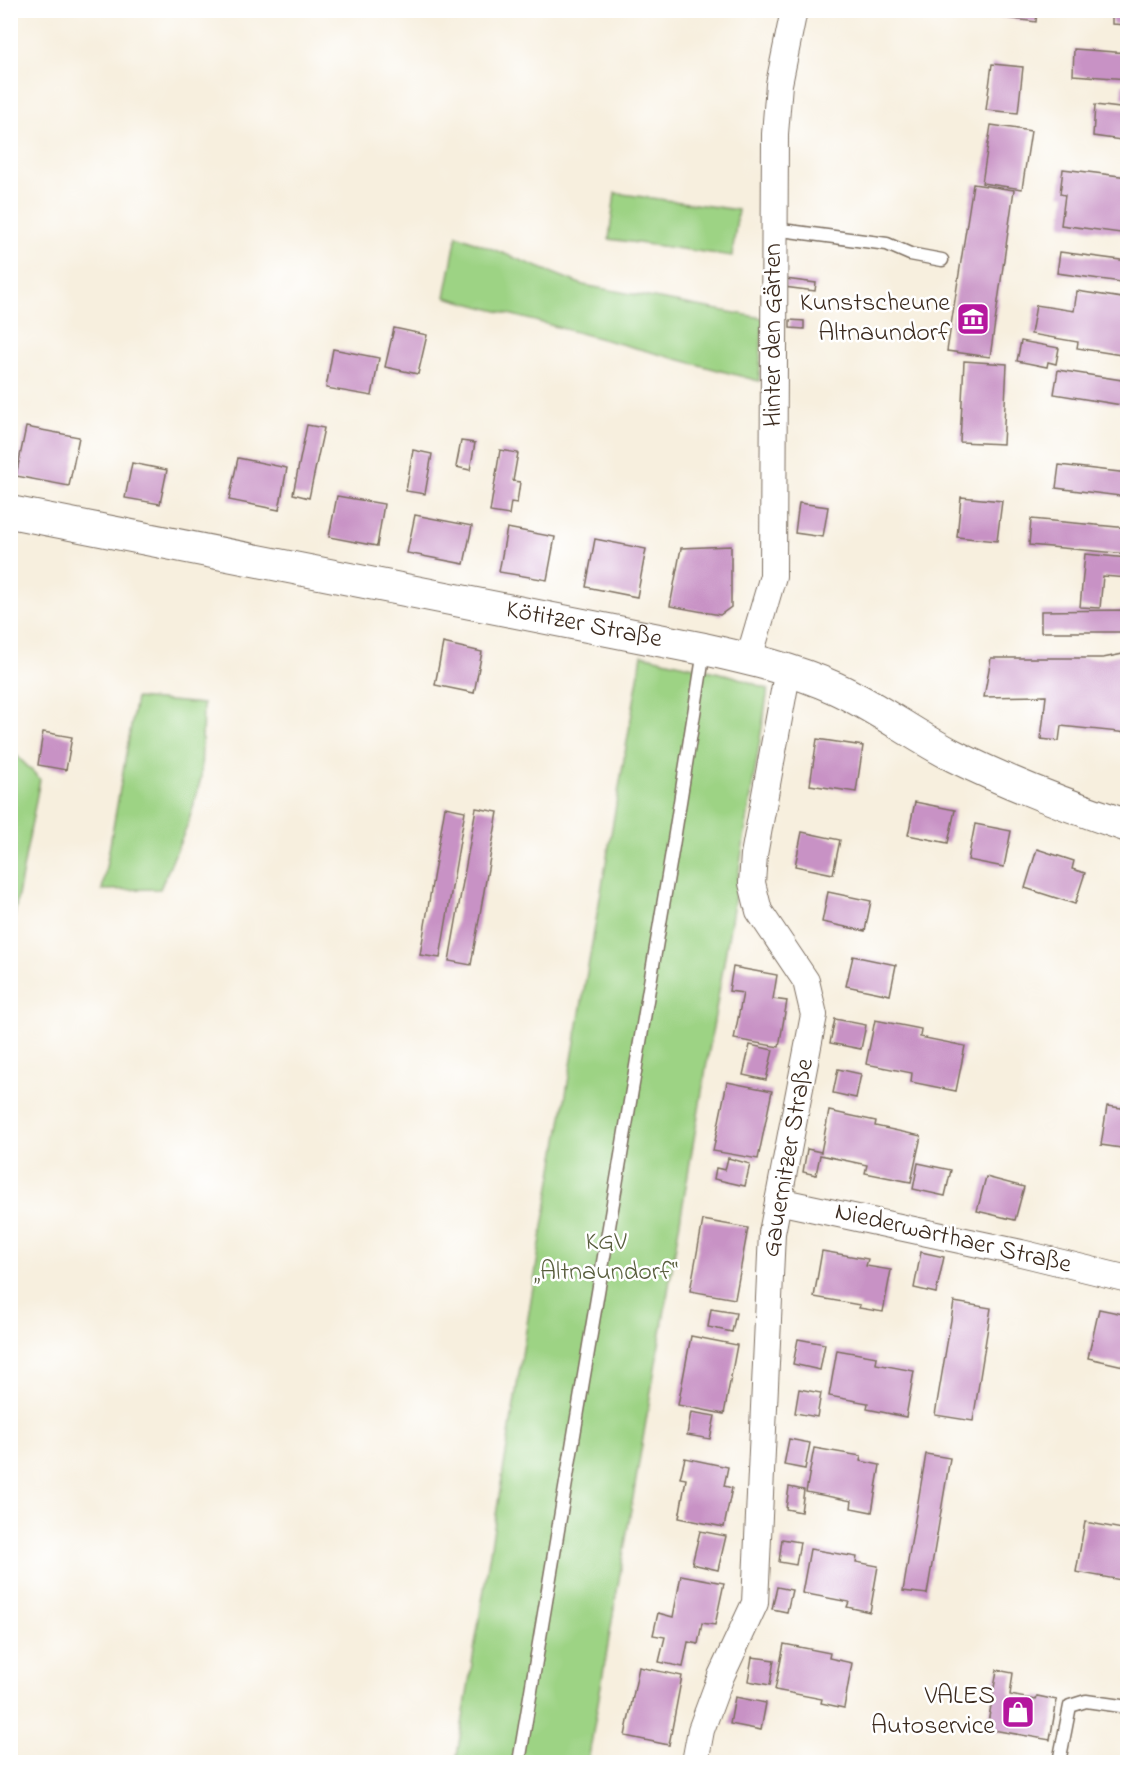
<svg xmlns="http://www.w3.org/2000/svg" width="1138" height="1773" viewBox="0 0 1138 1773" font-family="'Indie Flower',sans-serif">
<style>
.green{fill:#9dd384;stroke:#6c7e51;stroke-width:1.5}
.building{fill:#c892c5}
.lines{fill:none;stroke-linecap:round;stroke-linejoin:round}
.service-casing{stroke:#7d6f61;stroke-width:15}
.minor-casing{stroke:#7d6f61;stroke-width:28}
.tertiary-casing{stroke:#7d6f61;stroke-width:34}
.service{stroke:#fff;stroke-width:12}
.minor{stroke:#fff;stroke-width:26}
.tertiary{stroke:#fff;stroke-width:32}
.labels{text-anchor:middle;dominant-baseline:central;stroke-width:5;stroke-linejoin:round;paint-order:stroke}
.poi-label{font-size:26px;fill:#3b2a1e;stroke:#fff;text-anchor:end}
.street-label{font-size:26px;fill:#3b2a1e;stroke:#fff}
.park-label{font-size:26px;fill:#585d3d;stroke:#fff}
</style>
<rect width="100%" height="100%" fill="#fff"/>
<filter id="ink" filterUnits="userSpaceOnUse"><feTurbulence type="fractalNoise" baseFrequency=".0167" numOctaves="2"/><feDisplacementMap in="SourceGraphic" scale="12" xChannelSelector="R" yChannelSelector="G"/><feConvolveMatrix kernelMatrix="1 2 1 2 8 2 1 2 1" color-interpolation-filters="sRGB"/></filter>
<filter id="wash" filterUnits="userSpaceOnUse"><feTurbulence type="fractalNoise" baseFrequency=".008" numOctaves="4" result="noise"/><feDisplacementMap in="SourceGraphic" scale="24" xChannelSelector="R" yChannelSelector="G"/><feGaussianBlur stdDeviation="1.35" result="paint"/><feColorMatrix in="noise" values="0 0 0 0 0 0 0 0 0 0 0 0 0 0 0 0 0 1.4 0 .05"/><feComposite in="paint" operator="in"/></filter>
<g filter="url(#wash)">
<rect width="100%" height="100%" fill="#f7efde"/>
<!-- green -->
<g class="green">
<path d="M 615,193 L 738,210 L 732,256 L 609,239 Z"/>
<path d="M 457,235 L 583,285 L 763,318 L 759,381 L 445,297 Z"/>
<path d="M 642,655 L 733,676 L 768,689 L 730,927 L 588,1762 L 456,1762 L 540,1244 Z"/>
<path d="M 136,698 L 203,704 L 201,778 L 188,824 L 160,889 L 102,890 Z"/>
<path d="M 11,750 L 40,779 L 11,933 Z"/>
</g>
<g id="blocks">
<!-- building -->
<g class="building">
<path d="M 1000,10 L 1037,10 L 1036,22 L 999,17 Z"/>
<path d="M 1112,10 L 1128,10 L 1128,25 L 1112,24 Z"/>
<path d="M 1074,49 L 1128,53 L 1128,79 L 1073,75 Z"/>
<path d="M 992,64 L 1023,67 L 1018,113 L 986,110 Z"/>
<path d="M 1122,84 L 1128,85 L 1128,98 L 1122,98 Z"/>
<path d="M 1095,105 L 1128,109 L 1128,141 L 1093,136 Z"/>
<path d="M 991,125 L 1031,131 L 1022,189 L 982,183 Z"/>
<path d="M 1063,169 L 1128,177 L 1128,234 L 1061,225 L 1065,195 L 1060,194 Z"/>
<path d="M 973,184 L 1014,190 L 990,357 L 947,351 Z"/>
<path d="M 1060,252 L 1128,261 L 1128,283 L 1057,273 Z"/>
<path d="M 785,279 L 816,283 L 815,291 L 784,287 Z"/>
<path d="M 1077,291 L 1128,299 L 1128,356 L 1077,348 L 1078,342 L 1031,334 L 1036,305 L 1074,311 Z"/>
<path d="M 790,320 L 804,321 L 804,329 L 790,328 Z"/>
<path d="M 394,328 L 427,335 L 418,374 L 385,367 Z"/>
<path d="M 1021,341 L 1059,348 L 1056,364 L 1048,362 L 1047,367 L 1017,361 Z"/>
<path d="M 333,349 L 379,358 L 372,396 L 326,388 Z"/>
<path d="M 964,361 L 1007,364 L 1003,444 L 960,442 Z"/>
<path d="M 1058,370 L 1128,381 L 1128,406 L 1054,394 Z"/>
<path d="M 307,425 L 324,428 L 309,498 L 293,494 Z"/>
<path d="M 26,427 L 79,437 L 69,486 L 16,476 Z"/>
<path d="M 461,441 L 475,443 L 470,470 L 456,467 Z"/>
<path d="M 413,450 L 432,454 L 425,494 L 406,491 Z"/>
<path d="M 500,450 L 518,453 L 513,481 L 520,482 L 517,503 L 511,502 L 509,515 L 490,512 Z"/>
<path d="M 238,458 L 287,468 L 279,510 L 229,500 Z"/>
<path d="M 132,463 L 167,470 L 160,504 L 125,498 Z"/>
<path d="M 1059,465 L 1128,473 L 1128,497 L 1056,488 Z"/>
<path d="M 337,496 L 384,504 L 377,546 L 329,537 Z"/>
<path d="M 961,497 L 1002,501 L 997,541 L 957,537 Z"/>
<path d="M 799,503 L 828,507 L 823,537 L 795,533 Z"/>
<path d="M 415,515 L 472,526 L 464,564 L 407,553 Z"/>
<path d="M 1031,519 L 1128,528 L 1128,554 L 1029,545 Z"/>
<path d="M 507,528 L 555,537 L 547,580 L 499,572 Z"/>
<path d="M 595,539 L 646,549 L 637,597 L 586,587 Z"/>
<path d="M 731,546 L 731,607 L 720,615 L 670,606 L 681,548 Z"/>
<path d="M 1085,554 L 1128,558 L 1128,578 L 1103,576 L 1100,608 L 1080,607 Z"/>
<path d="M 1128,610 L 1128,632 L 1041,632 L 1041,611 Z"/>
<path d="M 443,643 L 482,652 L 474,693 L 435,685 Z"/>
<path d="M 1128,653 L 1128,733 L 1061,726 L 1059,741 L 1041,739 L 1046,696 L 984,697 L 991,658 L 1103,658 Z"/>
<path d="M 43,732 L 72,737 L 66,770 L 38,765 Z"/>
<path d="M 817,739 L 863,746 L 856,792 L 810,785 Z"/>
<path d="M 915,802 L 955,810 L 948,843 L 908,835 Z"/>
<path d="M 445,807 L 465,811 L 440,958 L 420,955 Z"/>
<path d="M 476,808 L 498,812 L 471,965 L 449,961 Z"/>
<path d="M 975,824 L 1011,831 L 1004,867 L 968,860 Z"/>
<path d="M 802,832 L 840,840 L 833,874 L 795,866 Z"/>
<path d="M 1037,849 L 1074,861 L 1072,869 L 1085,873 L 1075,904 L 1025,888 Z"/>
<path d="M 828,892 L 871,901 L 865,931 L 822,922 Z"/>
<path d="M 853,956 L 896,965 L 890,995 L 846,986 Z"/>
<path d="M 733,967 L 777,975 L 773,999 L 787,1001 L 779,1047 L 734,1039 L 743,993 L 729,991 Z"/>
<path d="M 835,1019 L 866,1025 L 861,1049 L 830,1043 Z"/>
<path d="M 875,1020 L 921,1029 L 920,1037 L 965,1046 L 956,1091 L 911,1082 L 912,1073 L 866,1064 Z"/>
<path d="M 750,1045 L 773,1050 L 766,1080 L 743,1075 Z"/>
<path d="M 838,1069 L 861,1074 L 856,1098 L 833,1093 Z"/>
<path d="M 727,1082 L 772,1091 L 758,1159 L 713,1151 Z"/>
<path d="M 1107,1106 L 1128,1109 L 1128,1149 L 1101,1145 Z"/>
<path d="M 829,1111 L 876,1121 L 875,1126 L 921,1136 L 911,1182 L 865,1173 L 867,1165 L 820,1155 L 816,1175 L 803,1172 L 807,1149 L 821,1152 Z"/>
<path d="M 728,1158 L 750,1164 L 745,1186 L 714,1179 L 716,1168 L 725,1170 Z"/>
<path d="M 918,1163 L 951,1170 L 945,1196 L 913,1189 Z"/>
<path d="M 986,1177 L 1024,1187 L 1015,1220 L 977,1211 Z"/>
<path d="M 703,1220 L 748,1228 L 735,1299 L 690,1291 Z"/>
<path d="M 822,1251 L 868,1259 L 866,1266 L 891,1270 L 883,1312 L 859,1308 L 860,1305 L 814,1297 Z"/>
<path d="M 921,1252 L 944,1257 L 936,1293 L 914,1288 Z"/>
<path d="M 954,1302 L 991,1308 L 973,1421 L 935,1415 Z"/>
<path d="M 711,1309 L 736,1313 L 732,1332 L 708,1327 Z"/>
<path d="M 1099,1309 L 1128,1315 L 1128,1367 L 1088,1358 Z"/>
<path d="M 691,1336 L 737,1345 L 724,1414 L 678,1405 Z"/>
<path d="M 798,1339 L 825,1344 L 820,1370 L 793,1364 Z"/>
<path d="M 837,1350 L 877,1357 L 876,1364 L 914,1371 L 906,1417 L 867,1409 L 868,1403 L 829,1396 Z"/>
<path d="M 799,1389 L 821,1393 L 817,1417 L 795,1413 Z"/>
<path d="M 691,1412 L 715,1416 L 710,1439 L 687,1435 Z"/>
<path d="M 789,1439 L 810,1443 L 805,1469 L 784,1465 Z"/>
<path d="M 814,1448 L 861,1456 L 860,1461 L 880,1465 L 872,1512 L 851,1508 L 852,1501 L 806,1492 Z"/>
<path d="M 926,1454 L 950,1458 L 927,1594 L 903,1591 Z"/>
<path d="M 685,1458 L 728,1467 L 724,1486 L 732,1488 L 724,1527 L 679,1518 L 686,1479 L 680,1478 Z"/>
<path d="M 789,1487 L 804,1490 L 801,1512 L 786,1509 Z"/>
<path d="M 1085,1522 L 1128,1530 L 1128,1545 L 1121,1580 L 1076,1572 Z"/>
<path d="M 700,1531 L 726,1536 L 718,1570 L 692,1564 Z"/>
<path d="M 782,1539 L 800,1542 L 796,1565 L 779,1562 Z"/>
<path d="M 810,1549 L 857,1557 L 856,1562 L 878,1566 L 870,1612 L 847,1607 L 849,1602 L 802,1593 Z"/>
<path d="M 681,1575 L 724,1583 L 715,1625 L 702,1623 L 698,1644 L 688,1642 L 683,1667 L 659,1662 L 665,1637 L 653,1635 L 658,1613 L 673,1617 Z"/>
<path d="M 777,1587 L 792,1590 L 787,1612 L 772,1609 Z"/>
<path d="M 784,1644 L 830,1653 L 829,1658 L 852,1663 L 844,1708 L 821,1703 L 822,1699 L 775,1690 Z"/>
<path d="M 752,1657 L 774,1660 L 770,1685 L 748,1681 Z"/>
<path d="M 639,1667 L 682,1676 L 669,1745 L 625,1736 Z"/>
<path d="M 997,1670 L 1013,1673 L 1010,1695 L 1036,1700 L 1037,1696 L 1057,1700 L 1050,1740 L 987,1729 Z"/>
<path d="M 735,1697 L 766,1703 L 761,1730 L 730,1724 Z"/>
</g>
</g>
</g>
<g filter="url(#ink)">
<use href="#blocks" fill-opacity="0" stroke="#7d6f61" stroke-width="1.5"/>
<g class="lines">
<!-- service casing -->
<g class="service-casing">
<g id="service">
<path d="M 774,229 L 887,244 L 910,254 L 942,260"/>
<path d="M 519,1762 L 673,846 L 704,651"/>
<path d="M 1059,1762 L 1070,1706 L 1086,1701 L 1128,1707"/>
</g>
</g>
<!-- minor casing -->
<g class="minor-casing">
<g id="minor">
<path d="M 749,658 L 773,576 L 775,134 L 779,84 L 794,10"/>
<path d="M 778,1201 L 1021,1253 L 1128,1279"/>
<path d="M 695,1762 L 701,1730 L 721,1676 L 755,1603 L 772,1233 L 814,1015 L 806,981 L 759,911 L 752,883 L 754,855 L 788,669"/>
</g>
</g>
<!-- tertiary casing -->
<g class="tertiary-casing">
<g id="tertiary">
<path id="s1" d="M 10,512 L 704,649 C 749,659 793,669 835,688 C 877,707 913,735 954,756 C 1010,784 1068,806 1128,826"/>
</g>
</g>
<!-- service -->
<use href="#service" class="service"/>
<!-- minor -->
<use href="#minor" class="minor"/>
<!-- tertiary -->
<use href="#tertiary" class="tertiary"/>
</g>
</g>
<!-- icons -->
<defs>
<g id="museum-square" transform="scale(1.725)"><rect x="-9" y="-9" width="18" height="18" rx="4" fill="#b5179e" stroke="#fff"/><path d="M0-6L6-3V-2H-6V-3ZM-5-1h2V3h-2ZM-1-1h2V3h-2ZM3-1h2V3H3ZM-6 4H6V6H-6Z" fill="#fff"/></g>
<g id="shop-square" transform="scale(1.725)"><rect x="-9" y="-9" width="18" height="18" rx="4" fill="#b5179e" stroke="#fff"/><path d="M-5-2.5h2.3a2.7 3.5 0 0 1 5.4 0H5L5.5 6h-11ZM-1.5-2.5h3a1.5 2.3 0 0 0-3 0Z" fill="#fff"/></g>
</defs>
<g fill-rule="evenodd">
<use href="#museum-square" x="973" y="319"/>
<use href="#shop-square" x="1018" y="1712"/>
</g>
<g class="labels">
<!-- poi labels -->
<g class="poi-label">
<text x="950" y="304">Kunstscheune<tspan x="950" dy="30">Altnaundorf</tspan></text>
<text x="995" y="1697">VALES<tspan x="995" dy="30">Autoservice</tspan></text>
</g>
<!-- street labels -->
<g class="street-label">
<text transform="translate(774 335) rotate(-90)">Hinter den Gärten</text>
<text stroke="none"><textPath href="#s1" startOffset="585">Kötitzer Straße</textPath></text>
<text transform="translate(789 1158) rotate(-80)">Gauernitzer Straße</text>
<text transform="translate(953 1239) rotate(13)">Niederwarthaer Straße</text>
</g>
<!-- park labels -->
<g class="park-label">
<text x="606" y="1243">KGV<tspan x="606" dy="30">„Altnaundorf“</tspan></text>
</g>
</g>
<!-- margin -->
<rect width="1138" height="1773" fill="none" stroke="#fff" stroke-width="36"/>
</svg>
